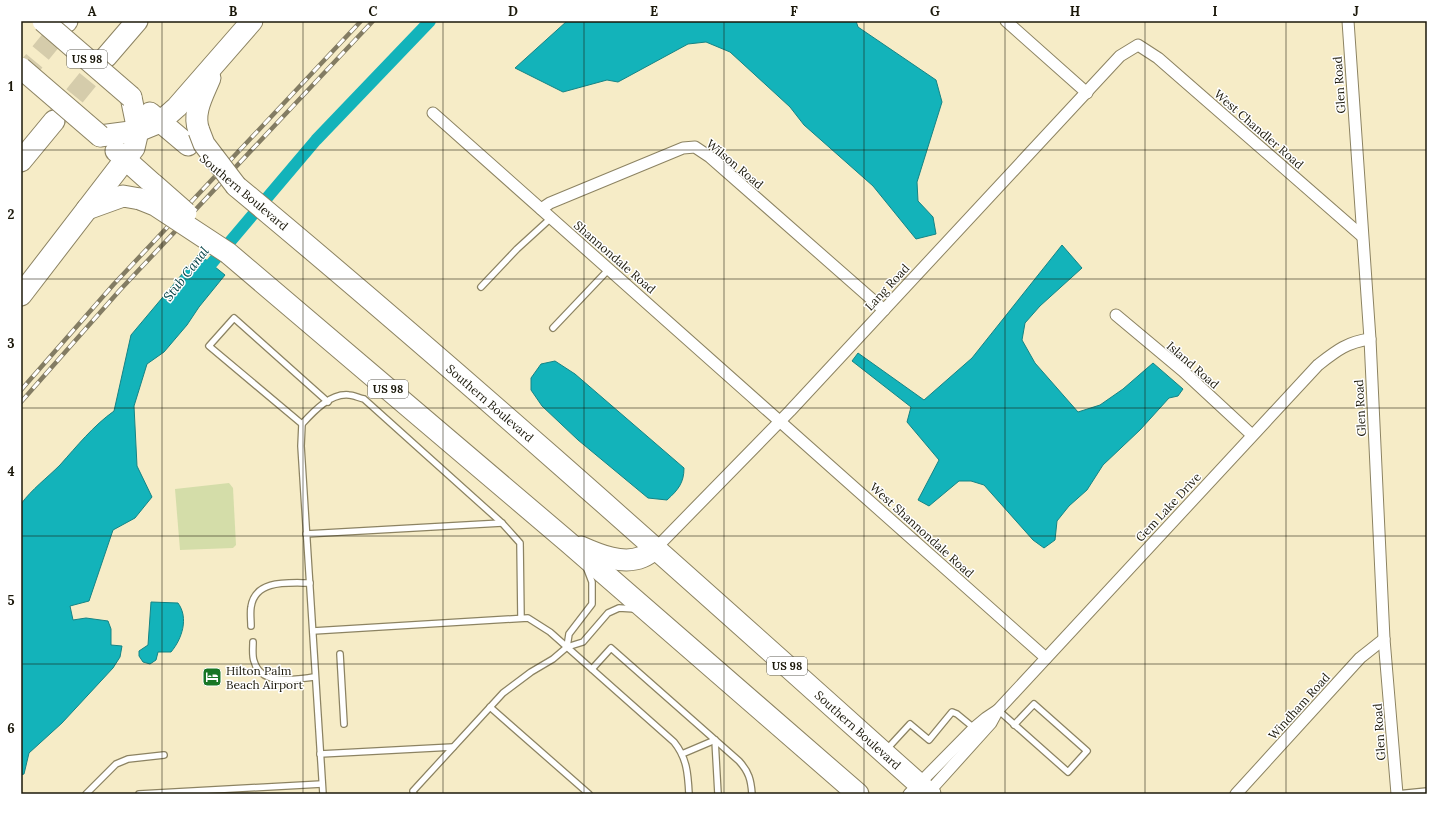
<svg xmlns="http://www.w3.org/2000/svg" width="1448" height="815" viewBox="0 0 1448 815" font-family="Lora,serif">
<style>
.green{fill:#d4dda9}
.water{fill:#13b3ba;stroke:#158485}
.lines{fill:none;stroke-linecap:round;stroke-linejoin:round}
.canal{stroke:#13b3ba;stroke-width:12}
.highway-tunnel{stroke:#d5ccab;stroke-width:21;stroke-dasharray:21 10;stroke-linecap:butt}
.lane-casing{stroke:#8c8362;stroke-width:8}
.street-casing{stroke:#8c8362;stroke-width:13}
.highway-casing{stroke:#8c8362;stroke-width:23}
.lane{stroke:#fff;stroke-width:5.5}
.street{stroke:#fff;stroke-width:11}
.highway{stroke:#fff;stroke-width:21}
.rail-casing{stroke:#837c63;stroke-width:4.5}
.rail{stroke:#fff;stroke-width:3;stroke-dasharray:9;stroke-linecap:butt}
.highway-bridge-casing{stroke:#8c8362;stroke-width:23;stroke-linecap:butt}
.highway-bridge{stroke:#fff;stroke-width:21}
.grid{fill:none;stroke:#1b180a;stroke-width:1;stroke-opacity:0.55}
.labels{text-anchor:middle;dominant-baseline:central;stroke-width:3;stroke-linejoin:round;paint-order:stroke}
.shield{fill:#fff;stroke:#5f5d54;stroke-width:1}
.shield-label{font-size:11px;font-weight:bold;fill:#1b180a}
.street-label{font-size:12px;fill:#1b180a;stroke:#fff}
.poi-label{font-size:12px;fill:#1b180a;stroke:#fff;text-anchor:start}
.water-label{font-size:13px;font-style:italic;fill:#004043;stroke:#fff}
.neatline{fill:none;stroke:#1b180a;stroke-width:1.5}
.grid-label{font-size:13px;text-anchor:middle;font-weight:bold;fill:#1b180a}
</style>
<rect width="100%" height="100%" fill="#f6ecc7"/>
<!-- green -->
<path class="green" d="M 229,483 L 233,488 L 236,545 L 233,548 L 180,550 L 175,489 Z"/>
<!-- water -->
<g class="water">
<path d="M 567,21 L 856,21 L 858,27 L 936,80 L 942,102 L 917,182 L 918,201 L 933,217 L 936,234 L 916,239 L 873,186 L 804,125 L 790,107 L 730,52 L 706,42 L 688,44 L 618,82 L 607,80 L 563,92 L 515,68 Z"/>
<path d="M 1062,245 L 1082,268 L 1040,306 L 1025,323 L 1022,340 L 1035,363 L 1078,412 L 1100,405 L 1123,389 L 1153,363 L 1183,389 L 1178,396 L 1169,398 L 1140,430 L 1103,465 L 1087,490 L 1069,506 L 1057,521 L 1055,540 L 1044,548 L 1033,540 L 984,485 L 971,481 L 959,481 L 929,506 L 918,500 L 939,460 L 907,422 L 911,407 L 852,361 L 858,353 L 924,400 L 972,358 Z"/>
<path d="M 199,254 L 225,275 L 199,307 L 187,325 L 164,352 L 147,364 L 134,406 L 137,466 L 152,497 L 135,518 L 113,530 L 89,601 L 70,606 L 73,620 L 86,618 L 108,621 L 111,629 L 111,645 L 122,646 L 120,657 L 113,668 L 62,723 L 29,753 L 24,774 L 21,775 L 21,504 C 32,489 47,478 60,465 C 77,446 93,426 114,411 L 131,335 Z"/>
<path d="M 555,361 L 575,374 L 684,468 C 684,483 678,490 667,500 L 648,498 L 578,440 L 542,406 L 531,390 L 531,378 L 541,364 Z"/>
<path d="M 151,602 L 178,603 C 189,618 182,639 171,652 L 158,652 L 156,660 L 150,664 L 143,662 L 139,656 L 139,651 L 148,645 Z"/>
</g>
<g class="lines">
<!-- canal -->
<path class="canal" d="M 201,276 L 316,140 L 430,21"/>
<!-- highway-tunnel -->
<g class="highway-tunnel">
<path d="M 21,77 L 66,22"/>
<path d="M 55,120 L 106,57"/>
</g>
<!-- lane casing -->
<g class="lane-casing">
<g id="lane">
<path d="M 481,287 L 517,249 L 551,218"/>
<path d="M 553,328 L 609,269"/>
<path d="M 302,424 L 209,346 L 234,318 L 328,402"/>
<path d="M 306,534 L 502,523"/>
<path d="M 251,626 C 251,620 250,613 251,607 C 255,579 289,583 310,583"/>
<path d="M 313,631 L 528,618 L 550,632 L 674,742 C 687,758 688,774 689,794"/>
<path d="M 253,642 C 253,648 252,656 254,661 C 261,687 296,679 315,677"/>
<path d="M 567,647 L 569,634 L 592,604 L 592,582 L 587,569"/>
<path d="M 340,654 L 344,724"/>
<path d="M 592,669 L 611,648 L 739,761 C 749,772 751,780 752,794"/>
<path d="M 490,707 L 589,794"/>
<path d="M 998,710 L 1068,772 L 1087,751 L 1034,704 L 1014,725"/>
<path d="M 715,740 L 718,794"/>
<path d="M 887,749 L 910,724 L 929,740 L 952,712 L 957,714 L 974,728"/>
<path d="M 320,754 L 453,747"/>
<path d="M 682,754 L 715,740"/>
<path d="M 86,794 L 116,764 L 128,759 L 164,755"/>
<path d="M 139,794 L 322,784"/>
<path d="M 323,794 L 301,446 L 302,424 C 313,412 330,393 349,395 C 353,395 359,398 364,399 L 502,523 L 520,543 L 521,618"/>
<path d="M 414,794 L 413,791 L 503,693 L 531,672 L 553,659 L 567,647 L 583,642 L 608,613 L 619,608 L 635,609"/>
<path d="M 1397,794 L 1427,791"/>
</g>
</g>
<!-- street casing -->
<g class="street-casing">
<g id="street">
<path d="M 1006,21 L 1087,93"/>
<path d="M 1348,21 L 1370,339 L 1384,639 L 1397,794"/>
<path d="M 433,113 L 1046,658"/>
<path d="M 541,209 L 550,203 L 683,148 L 695,147 L 710,157 L 884,310"/>
<path d="M 1116,315 L 1183,371 L 1252,435"/>
<path d="M 656,548 L 790,411 L 1120,56 L 1138,45 L 1158,58 L 1362,236"/>
<path d="M 909,794 L 974,728 L 986,718 L 998,710"/>
<path d="M 927,794 L 991,723 L 998,710 L 1318,365 C 1336,351 1347,342 1370,339"/>
<path d="M 1236,794 L 1360,658 L 1384,639"/>
</g>
</g>
<!-- highway casing -->
<g class="highway-casing">
<g id="highway">
<path d="M 66,22 L 67,21"/>
<path d="M 106,57 L 137,21"/>
<path d="M 150,113 L 188,145"/>
<path d="M 199,131 C 192,113 203,95 210,78"/>
<path d="M 100,136 L 138,131 L 160,122 L 177,107 L 252,21"/>
<path d="M 116,151 L 153,184"/>
<path d="M 21,161 L 54,121"/>
<path d="M 236,186 C 473,383 701,589 930,794"/>
<path d="M 87,209 L 123,196 L 140,199"/>
<path d="M 228,253 L 568,542 L 858,794"/>
<path d="M 21,295 L 134,148 L 138,131 L 131,97"/>
<path d="M 581,547 C 599,555 623,565 642,557 C 647,555 652,551 656,548"/>
</g>
</g>
<!-- lane -->
<use href="#lane" class="lane"/>
<!-- street -->
<use href="#street" class="street"/>
<!-- highway -->
<use href="#highway" class="highway"/>
<!-- rail casing -->
<g class="rail-casing">
<g id="rail">
<path d="M 21,390 L 114,284 L 361,21"/>
<path d="M 21,402 L 120,290 L 373,21"/>
</g>
</g>
<!-- rail -->
<use href="#rail" class="rail"/>
<!-- highway-bridge casing -->
<g class="highway-bridge-casing">
<g id="highway-bridge">
<path d="M 43,21 L 131,97"/>
<path d="M 21,68 L 100,136"/>
<path d="M 199,131 L 204,144 L 236,186"/>
<path d="M 153,184 L 186,213"/>
<path d="M 140,199 L 155,205 L 228,253"/>
</g>
</g>
<!-- highway-bridge -->
<use href="#highway-bridge" class="highway-bridge"/>
</g>
<!-- grid -->
<path class="grid" d="M 162,21 L 162,794M 303,21 L 303,794M 443,21 L 443,794M 584,21 L 584,794M 724,21 L 724,794M 864,21 L 864,794M 1005,21 L 1005,794M 1145,21 L 1145,794M 1286,21 L 1286,794M 21,150 L 1427,150M 21,279 L 1427,279M 21,408 L 1427,408M 21,536 L 1427,536M 21,664 L 1427,664"/>
<!-- icons -->
<defs>
<g id="hotel-square" transform="scale(1)"><rect x="-9" y="-9" width="18" height="18" rx="4" fill="#177625" stroke="#fff"/><path d="M-6-4.5h1.5V1H6V5H4.5V3h-9V5H-6ZM-4 0a1.8 1.8 0 1 1 3.6 0ZM.5 0V-2.5h3Q6-2.5 6 0Z" fill="#fff"/></g>
</defs>
<g fill-rule="evenodd">
<use href="#hotel-square" x="212" y="677"/>
</g>
<g class="labels">
<!-- shield labels -->
<g class="shield">
<rect x="67" y="50" width="40" height="18" rx="3"/>
<rect x="368" y="380" width="40" height="18" rx="3"/>
<rect x="767" y="657" width="40" height="18" rx="3"/>
</g>
<g class="shield-label">
<text x="87" y="59">US 98</text>
<text x="388" y="389">US 98</text>
<text x="787" y="666">US 98</text>
</g>
<!-- street labels -->
<g class="street-label">
<text transform="translate(1339 85) rotate(-94)">Glen Road</text>
<text transform="translate(1259 129) rotate(41)">West Chandler Road</text>
<text transform="translate(735 164) rotate(40)">Wilson Road</text>
<text transform="translate(244 192) rotate(40)">Southern Boulevard</text>
<text transform="translate(615 257) rotate(41)">Shannondale Road</text>
<text transform="translate(887 287) rotate(-47)">Lang Road</text>
<text transform="translate(1193 365) rotate(41)">Island Road</text>
<text transform="translate(490 403) rotate(41)">Southern Boulevard</text>
<text transform="translate(1360 408) rotate(-93)">Glen Road</text>
<text transform="translate(1168 507) rotate(-47)">Gem Lake Drive</text>
<text transform="translate(922 530) rotate(42)">West Shannondale Road</text>
<text transform="translate(1299 706) rotate(-48)">Windham Road</text>
<text transform="translate(858 730) rotate(42)">Southern Boulevard</text>
<text transform="translate(1379 732) rotate(-94)">Glen Road</text>
</g>
<!-- poi labels -->
<g class="poi-label">
<text x="226" y="670">Hilton Palm<tspan x="226" dy="14">Beach Airport</tspan></text>
</g>
<!-- water labels -->
<g class="water-label">
<text transform="translate(186 274) rotate(-52)">Stub Canal</text>
</g>
</g>
<!-- border -->
<rect width="1448" height="815" fill="none" stroke="#ffffff" stroke-width="44"/>
<rect x="22" y="22" width="1404" height="771" class="neatline"/>
<g class="grid-label">
<text x="92" y="16">A</text>
<text x="233" y="16">B</text>
<text x="373" y="16">C</text>
<text x="513" y="16">D</text>
<text x="654" y="16">E</text>
<text x="794" y="16">F</text>
<text x="935" y="16">G</text>
<text x="1075" y="16">H</text>
<text x="1215" y="16">I</text>
<text x="1356" y="16">J</text>
<text x="11" y="91">1</text>
<text x="11" y="219">2</text>
<text x="11" y="348">3</text>
<text x="11" y="476">4</text>
<text x="11" y="605">5</text>
<text x="11" y="733">6</text>
</g>
</svg>
